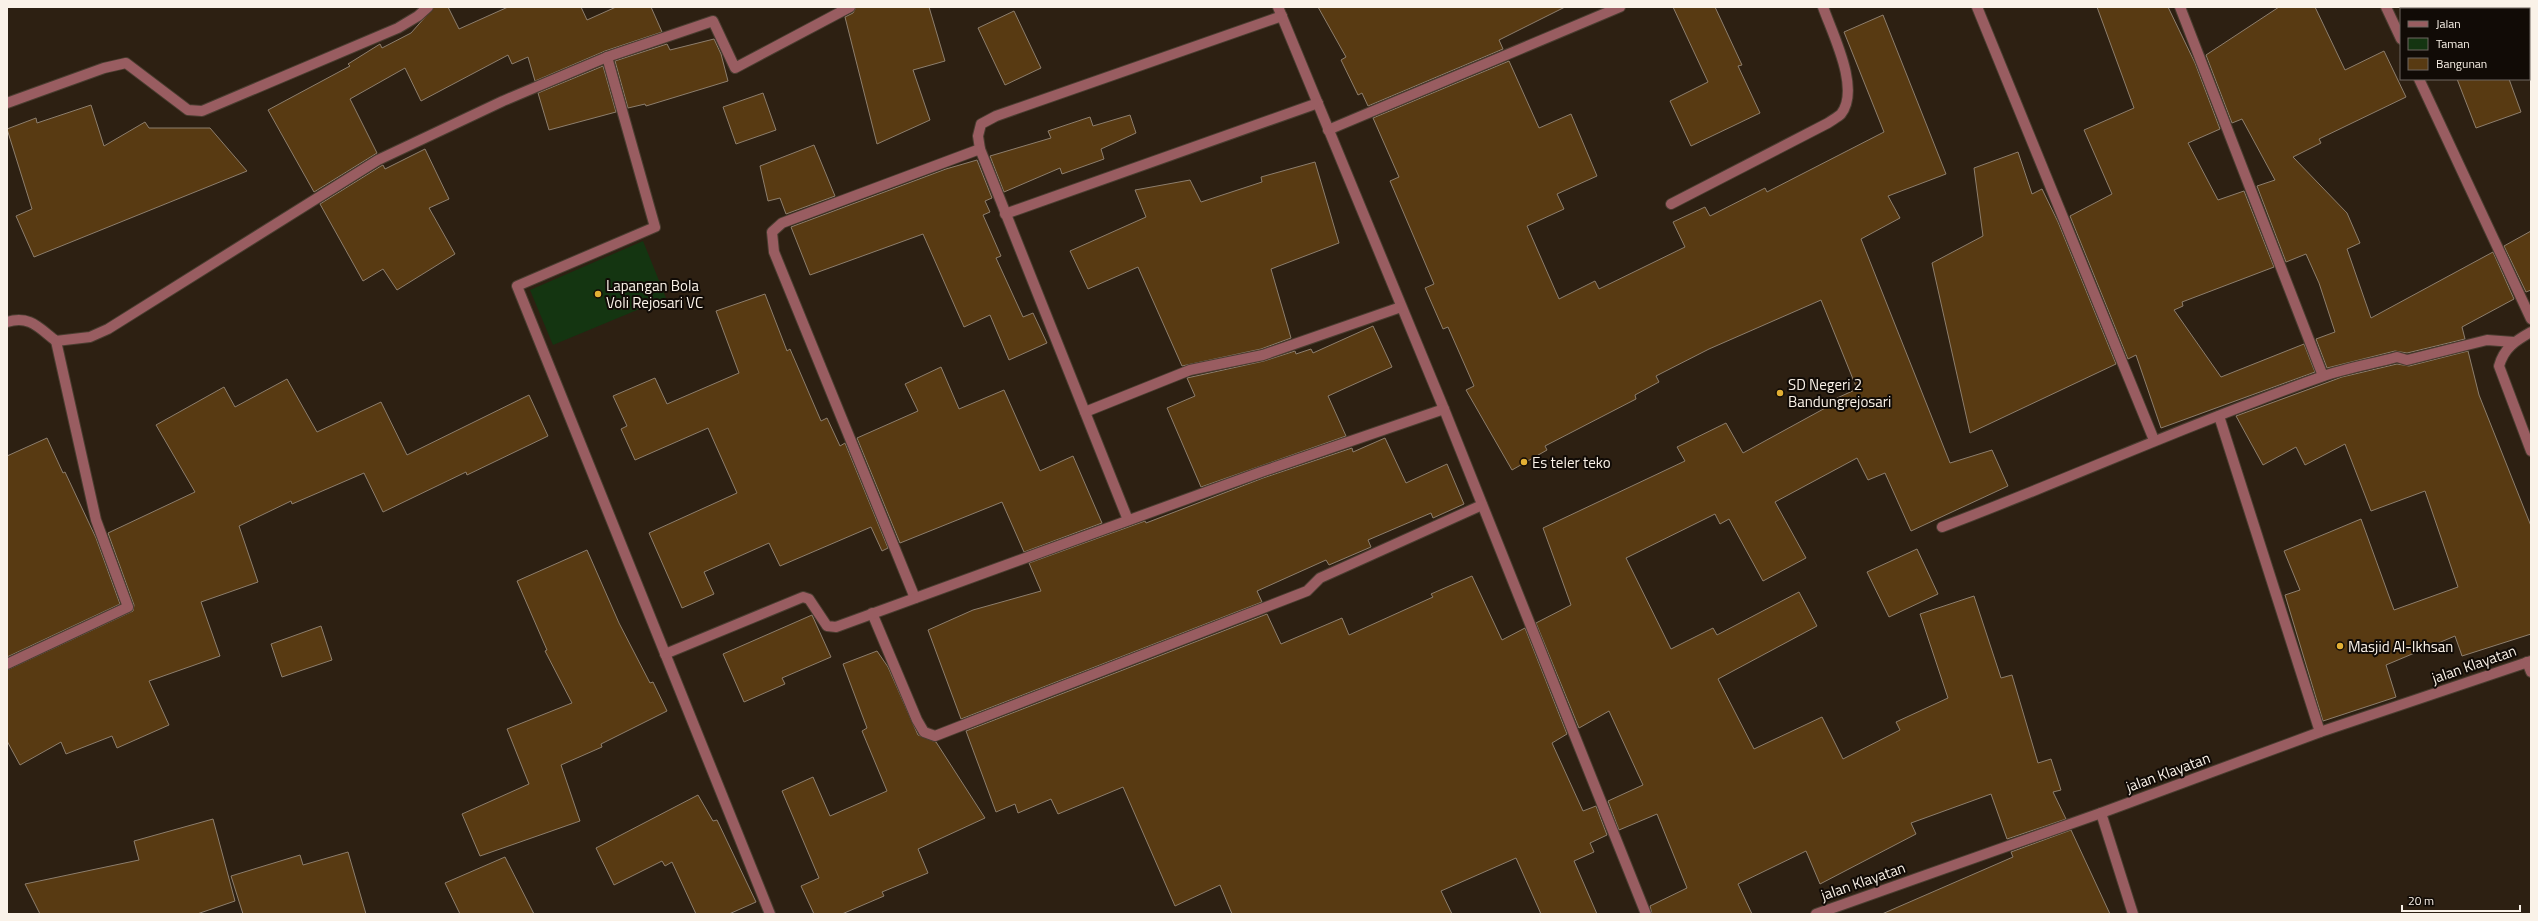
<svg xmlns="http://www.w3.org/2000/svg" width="2538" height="921" viewBox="0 0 2538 921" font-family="'Titillium Web',sans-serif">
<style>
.green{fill:#143511}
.building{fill:#583a12;stroke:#8d7e6d}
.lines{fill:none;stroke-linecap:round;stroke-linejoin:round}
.street-casing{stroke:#4a3d30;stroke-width:12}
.street{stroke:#995d61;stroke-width:10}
.poi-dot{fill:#e2af34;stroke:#110b06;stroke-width:1.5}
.labels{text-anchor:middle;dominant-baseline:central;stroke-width:4;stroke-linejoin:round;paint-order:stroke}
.poi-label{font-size:15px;fill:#faf2e8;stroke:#110b06;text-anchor:start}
.street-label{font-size:15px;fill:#faf2e8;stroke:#110b06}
</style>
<rect width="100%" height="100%" fill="#2d2012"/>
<!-- green -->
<path class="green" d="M 643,241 L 666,298 L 553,345 L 530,290 Z"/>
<!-- building -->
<g class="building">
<path d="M 434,7 L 448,7 L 459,29 L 508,7 L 581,7 L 587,20 L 616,7 L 651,7 L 662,32 L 605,51 L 535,81 L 528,57 L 512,64 L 508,55 L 421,101 L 405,68 L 350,99 L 377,153 L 314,192 L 268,110 L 350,66 L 348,64 L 380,44 L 382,48 L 411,33 Z"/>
<path d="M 856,7 L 929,7 L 945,61 L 913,70 L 930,120 L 877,144 L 845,17 L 853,13 Z"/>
<path d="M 1318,7 L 1565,7 L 1499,40 L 1503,49 L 1368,106 L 1362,93 L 1358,95 L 1341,60 L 1346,57 Z"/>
<path d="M 1673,7 L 1715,7 L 1742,65 L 1738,66 L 1760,113 L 1691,146 L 1670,101 L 1708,82 Z"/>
<path d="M 2097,7 L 2168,7 L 2195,63 L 2220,129 L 2188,143 L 2218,200 L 2244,191 L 2274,267 L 2182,302 L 2183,306 L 2174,310 L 2221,377 L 2304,344 L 2315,372 L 2161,428 L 2136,355 L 2128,359 L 2070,216 L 2112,194 L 2084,130 L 2134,108 Z"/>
<path d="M 2279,7 L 2315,7 L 2345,70 L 2384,51 L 2406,97 L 2319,139 L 2321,143 L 2293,157 L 2347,213 L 2360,243 L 2347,249 L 2371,318 L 2493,252 L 2514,299 L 2462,327 L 2465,339 L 2407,353 L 2395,351 L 2327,368 L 2316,339 L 2335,332 L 2319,283 L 2306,254 L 2286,262 L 2257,186 L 2275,180 L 2242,119 L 2232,123 L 2206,55 Z"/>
<path d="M 1014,11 L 1041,68 L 1005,85 L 978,28 Z"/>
<path d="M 1883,15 L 1946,174 L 1888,196 L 1900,218 L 1861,239 L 1950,463 L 1992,450 L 2008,486 L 1911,531 L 1885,473 L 1868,480 L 1857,458 L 1775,502 L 1806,558 L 1763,581 L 1729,519 L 1720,524 L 1715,514 L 1626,558 L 1671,649 L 1713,628 L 1717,635 L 1799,592 L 1817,626 L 1718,679 L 1754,749 L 1822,717 L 1843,759 L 1900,730 L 1896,722 L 1948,698 L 1920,614 L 1974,596 L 2001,678 L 2012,675 L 2038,763 L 2051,759 L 2061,790 L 2053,792 L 2066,819 L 2007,839 L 1991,794 L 1911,823 L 1916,834 L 1820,884 L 1806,851 L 1738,884 L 1752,914 L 1652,914 L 1650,906 L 1687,888 L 1657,814 L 1619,830 L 1608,801 L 1643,785 L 1609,711 L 1579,728 L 1536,623 L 1571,605 L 1543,528 L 1685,461 L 1677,447 L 1726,423 L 1743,453 L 1838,401 L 1837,398 L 1857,389 L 1821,300 L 1709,349 L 1656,376 L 1659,382 L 1635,395 L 1636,399 L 1545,446 L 1547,450 L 1512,470 L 1466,390 L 1474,386 L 1448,327 L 1443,329 L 1425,288 L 1434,284 L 1390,181 L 1399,177 L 1373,118 L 1509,61 L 1539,128 L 1571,114 L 1597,176 L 1557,194 L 1564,209 L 1527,226 L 1559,299 L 1595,281 L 1599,289 L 1685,247 L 1673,222 L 1705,207 L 1710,216 L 1765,188 L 1767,192 L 1884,132 L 1844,32 Z"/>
<path d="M 714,39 L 721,54 L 728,81 L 646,106 L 645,104 L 628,108 L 615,61 L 667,44 L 670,50 Z"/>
<path d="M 603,66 L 616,112 L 549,130 L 538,93 Z"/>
<path d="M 2457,79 L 2509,79 L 2521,112 L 2476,128 Z"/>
<path d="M 763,93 L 776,130 L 736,144 L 723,107 Z"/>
<path d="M 91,105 L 104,146 L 145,122 L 149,128 L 210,128 L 247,171 L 34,257 L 16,216 L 32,209 L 7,129 L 36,118 L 37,123 Z"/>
<path d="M 1130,115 L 1136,133 L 1101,149 L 1104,159 L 1062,174 L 1060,168 L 1004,192 L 990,156 L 1051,138 L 1048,131 L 1090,117 L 1093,126 Z"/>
<path d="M 814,145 L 835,196 L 786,214 L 780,198 L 768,201 L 760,166 Z"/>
<path d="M 425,149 L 449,199 L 429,208 L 455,254 L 397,290 L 383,269 L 363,281 L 320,204 L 381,166 L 383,165 L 385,169 Z"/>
<path d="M 2018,152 L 2032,194 L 2042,189 L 2058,222 L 2116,364 L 1970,433 L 1932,263 L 1983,236 L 1974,168 Z"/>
<path d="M 977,160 L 992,198 L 985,201 L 990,212 L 983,215 L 1001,256 L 996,258 L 1023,317 L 1033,313 L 1047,343 L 1009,360 L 990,315 L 964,327 L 923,234 L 810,275 L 791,227 L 946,169 Z"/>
<path d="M 1315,162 L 1339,243 L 1271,269 L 1291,338 L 1261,349 L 1182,366 L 1138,267 L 1088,289 L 1070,251 L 1146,217 L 1135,190 L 1190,180 L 1201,202 L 1262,182 L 1261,177 Z"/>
<path d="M 2531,231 L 2531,290 L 2526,292 L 2504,246 Z"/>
<path d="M 765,294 L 787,351 L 790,349 L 821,421 L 827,418 L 840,446 L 845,443 L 888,548 L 882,551 L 871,527 L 780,566 L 769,543 L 704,572 L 714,594 L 682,608 L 649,533 L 737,493 L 708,428 L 635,460 L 621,429 L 627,426 L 613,396 L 655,378 L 667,404 L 739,373 L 716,311 Z"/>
<path d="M 1373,326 L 1392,367 L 1328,396 L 1346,436 L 1201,487 L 1167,408 L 1195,396 L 1187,378 L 1264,361 L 1295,351 L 1296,354 L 1311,349 L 1313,353 Z"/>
<path d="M 2468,351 L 2479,395 L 2531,526 L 2531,634 L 2462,656 L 2455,636 L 2386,665 L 2396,697 L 2323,721 L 2285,595 L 2300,590 L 2284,551 L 2361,519 L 2394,610 L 2458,587 L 2425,491 L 2371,511 L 2345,444 L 2305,465 L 2296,447 L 2263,465 L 2236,416 L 2342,377 L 2397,364 L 2409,366 Z"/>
<path d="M 941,367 L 959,409 L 1004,390 L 1040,471 L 1073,456 L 1102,523 L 1024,552 L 1002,502 L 900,543 L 857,438 L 918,411 L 905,384 Z"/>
<path d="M 287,379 L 317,432 L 381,402 L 407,455 L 529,395 L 548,436 L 467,475 L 466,472 L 383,512 L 364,473 L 292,504 L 291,501 L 239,526 L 258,582 L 201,602 L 220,656 L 149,681 L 169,725 L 117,748 L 112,736 L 66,754 L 61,742 L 20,765 L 7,741 L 7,670 L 133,611 L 134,605 L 108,533 L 195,492 L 156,425 L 224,387 L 235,407 Z"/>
<path d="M 47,438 L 63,473 L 65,472 L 96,538 L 120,604 L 7,657 L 7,456 Z"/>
<path d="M 1385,438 L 1406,483 L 1447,464 L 1464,504 L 1433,518 L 1431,513 L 1368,540 L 1371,547 L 1329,565 L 1326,560 L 1257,591 L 1262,602 L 961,719 L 928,630 L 973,610 L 1041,591 L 1029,563 L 1145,521 L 1146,523 L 1263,478 L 1352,448 L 1353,452 Z"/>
<path d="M 1917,549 L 1938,594 L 1889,617 L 1867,572 Z"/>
<path d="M 587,550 L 619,623 L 650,683 L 653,682 L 667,711 L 601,744 L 602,747 L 561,765 L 580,821 L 480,856 L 462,814 L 529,784 L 507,729 L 572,703 L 545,651 L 547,650 L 517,581 Z"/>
<path d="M 1472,576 L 1502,640 L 1525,628 L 1567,734 L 1552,743 L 1583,811 L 1596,806 L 1607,835 L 1590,843 L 1594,852 L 1574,861 L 1597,914 L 1541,914 L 1516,858 L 1441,891 L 1452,914 L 1232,914 L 1220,885 L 1175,906 L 1123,787 L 1058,814 L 1051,799 L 1018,813 L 1015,804 L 996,812 L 966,731 L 1267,614 L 1281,644 L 1342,618 L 1349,635 L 1433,597 L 1431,594 Z"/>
<path d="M 812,615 L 831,657 L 782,678 L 785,684 L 744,702 L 723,654 Z"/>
<path d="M 321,626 L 332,660 L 282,677 L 271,644 Z"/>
<path d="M 877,651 L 888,667 L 918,735 L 936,742 L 985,818 L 918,849 L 928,873 L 882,892 L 884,896 L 842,914 L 814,914 L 801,886 L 819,878 L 782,791 L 813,777 L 830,816 L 887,791 L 862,731 L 867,728 L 843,664 Z"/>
<path d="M 698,795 L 713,821 L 717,820 L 756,902 L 729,914 L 696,914 L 672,862 L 665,866 L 662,861 L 614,885 L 596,848 Z"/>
<path d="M 213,819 L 235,901 L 197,914 L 40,914 L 25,884 L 139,860 L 134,841 Z"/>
<path d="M 2071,830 L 2110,914 L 1882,914 L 2013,857 L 2011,852 Z"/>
<path d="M 348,852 L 366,914 L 243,914 L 231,876 L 300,855 L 303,865 Z"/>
<path d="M 505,857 L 534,914 L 460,914 L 445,883 Z"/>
</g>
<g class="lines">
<!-- street casing -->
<g class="street-casing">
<g id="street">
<path d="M 1278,7 L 1444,409 L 1646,914"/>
<path d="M 1977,7 L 2154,440"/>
<path d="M 2180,7 L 2323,376"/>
<path d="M 2386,7 L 2401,39"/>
<path d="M 607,57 L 655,227 L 517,286 L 770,914"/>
<path d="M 2419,79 L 2531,319"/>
<path d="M 7,103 L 104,68 L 126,63 L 188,110 L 202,111 L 398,28 L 418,16 L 428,7"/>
<path d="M 1328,130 L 1620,7"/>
<path d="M 1671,204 L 1828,123 C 1832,120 1838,117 1841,114 C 1861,89 1832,33 1823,7"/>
<path d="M 1005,214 L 1318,103"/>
<path d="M 7,322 C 30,315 39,328 56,341 L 90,337 L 108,329 L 378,160 L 503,101 L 607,57 L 713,21 L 735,68 L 850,7"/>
<path d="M 2531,332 C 2515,341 2504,348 2499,366 L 2531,451"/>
<path d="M 1085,412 L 1190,370 L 1263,355 L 1401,307"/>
<path d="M 2219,416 L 2320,732"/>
<path d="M 1128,520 L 980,149 L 978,136 L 981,124 L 996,116 L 1282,16"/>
<path d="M 1942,527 C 2069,479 2193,422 2321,377 C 2346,368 2372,364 2397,357 L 2407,360 L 2487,340 L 2514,342"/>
<path d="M 915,598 L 774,252 L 772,232 L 782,223 L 980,149"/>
<path d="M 872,613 L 917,720 L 924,732 L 935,736 L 1307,591 L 1320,578 L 1482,505"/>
<path d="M 665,654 L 803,597 L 809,599 L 827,626 L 836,627 L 1261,472 L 1444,409"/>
<path d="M 2527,662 L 2531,672"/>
<path d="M 7,664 L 128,607 L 96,520 L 56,341"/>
<path d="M 2101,813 L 2133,914"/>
<path d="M 1816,914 L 2101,813 L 2320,732 L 2531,661"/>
</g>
</g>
<!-- street -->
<use href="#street" class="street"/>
</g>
<!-- markers -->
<g class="poi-dot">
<circle cx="598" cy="294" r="4"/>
<circle cx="1780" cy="393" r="4"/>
<circle cx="1524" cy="462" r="4"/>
<circle cx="2340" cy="646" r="4"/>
</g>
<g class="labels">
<!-- poi labels -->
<g class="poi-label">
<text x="606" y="285">Lapangan Bola<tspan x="606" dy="17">Voli Rejosari VC</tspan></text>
<text x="1788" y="384">SD Negeri 2<tspan x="1788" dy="17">Bandungrejosari</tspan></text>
<text x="1532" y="462">Es teler teko</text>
<text x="2348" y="646">Masjid Al-Ikhsan</text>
</g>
<!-- street labels -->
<g class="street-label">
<text transform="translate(2474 664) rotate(-19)">jalan Klayatan</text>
<text transform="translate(2168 772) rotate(-20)">jalan Klayatan</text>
<text transform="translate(1863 881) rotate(-19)">jalan Klayatan</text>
</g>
</g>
<!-- border -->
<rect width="2538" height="921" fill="none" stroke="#faf2e8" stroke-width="16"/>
<!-- legend -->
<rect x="2400" y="8" width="130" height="72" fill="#110b06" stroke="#6e6760"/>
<rect x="2408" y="21" width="20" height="6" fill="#995d61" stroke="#6e6760"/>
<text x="2436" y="28" font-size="12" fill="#faf2e8">Jalan</text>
<rect x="2408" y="38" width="20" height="12" fill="#143511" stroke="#6e6760"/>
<text x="2436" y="48" font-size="12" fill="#faf2e8">Taman</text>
<rect x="2408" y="58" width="20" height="12" fill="#583a12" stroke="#6e6760"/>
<text x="2436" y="68" font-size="12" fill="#faf2e8">Bangunan</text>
<!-- scale -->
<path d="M2402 905v6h118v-6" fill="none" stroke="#faf2e8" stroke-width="2"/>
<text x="2408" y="905" font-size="12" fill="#faf2e8" stroke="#110b06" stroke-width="3" paint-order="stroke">20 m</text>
</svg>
